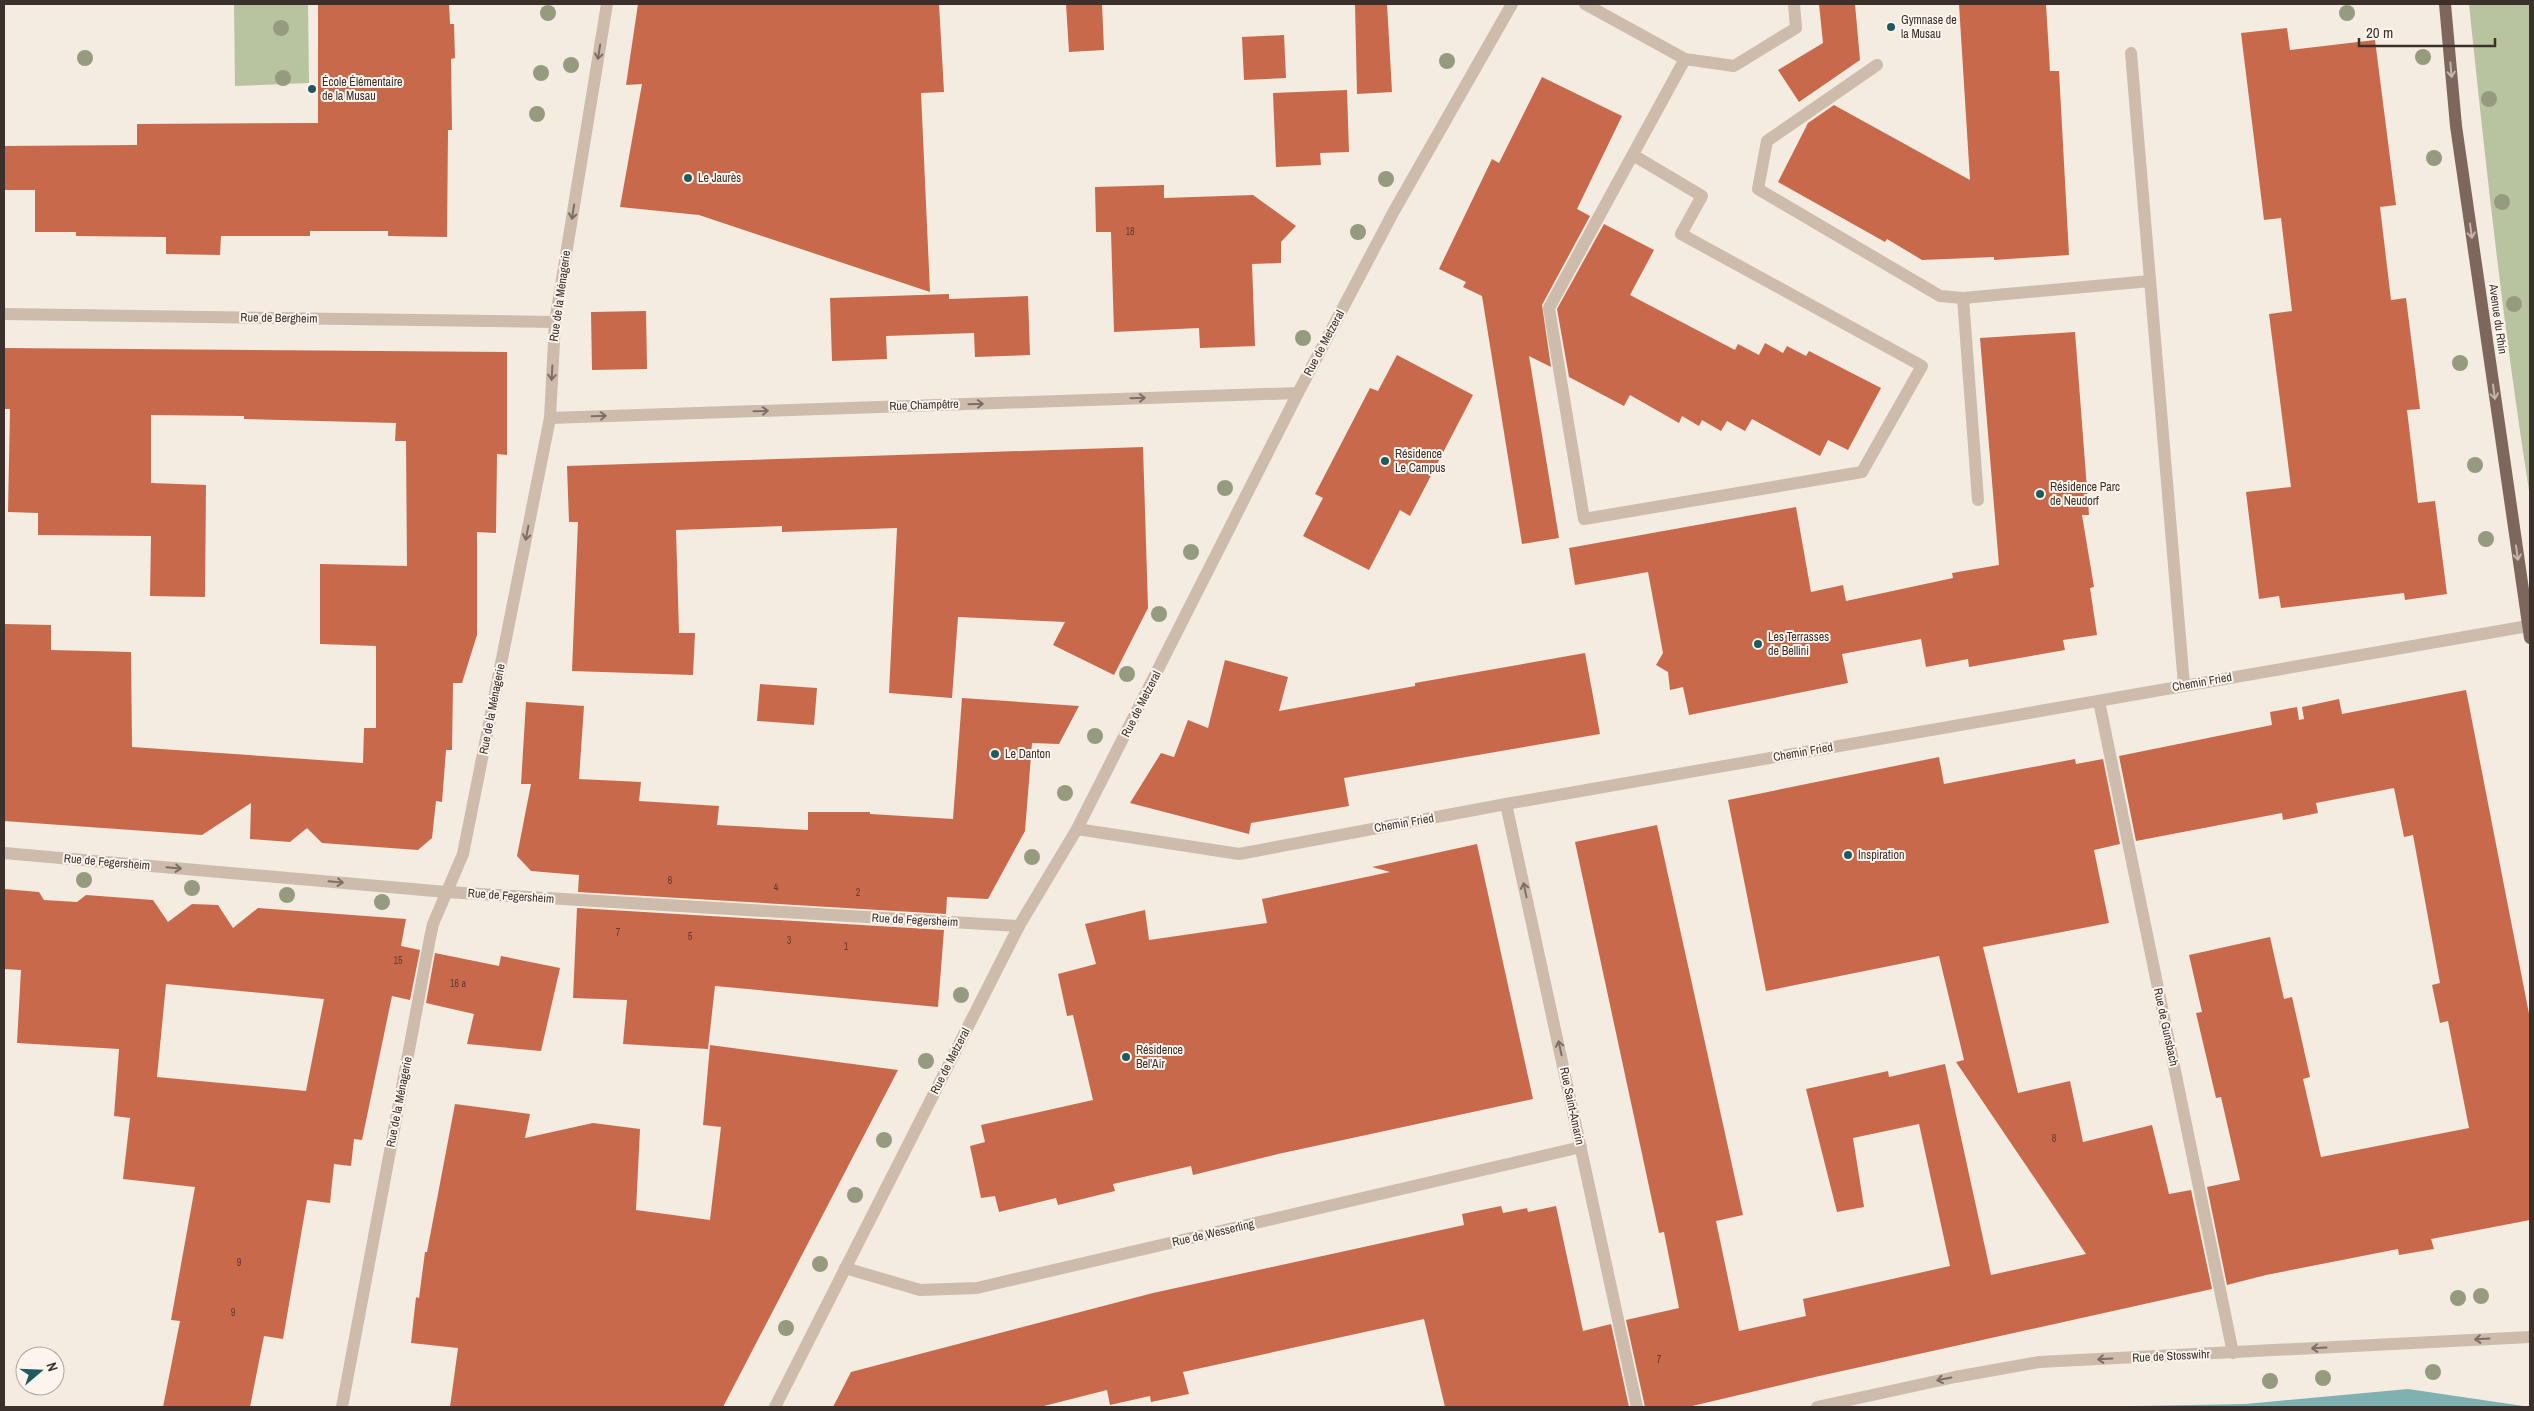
<svg xmlns="http://www.w3.org/2000/svg" width="2534" height="1411" viewBox="0 0 2534 1411" font-family="'Archivo Narrow',sans-serif">
<style>
.green{fill:#b8c4a0}
.water{fill:#7fb0b2}
.building{fill:#c8694b;fill-rule:evenodd}
.lines{fill:none;stroke-linecap:round;stroke-linejoin:round}
.minor{stroke:#cdbbac;stroke-width:12}
.major{stroke:#7d675c;stroke-width:12}
.tree{fill:#969b7f}
.oneway{stroke:#7d6f65}
.oneway2{stroke:#c2b5ac}
.poi-dot{fill:#1f5a5e;stroke:#fbf5ee;stroke-width:2}
.labels{text-anchor:middle;dominant-baseline:central;stroke-width:4;stroke-linejoin:round;paint-order:stroke}
.number-label{font-size:10px;fill:#5e3e33}
.poi-label{font-size:12px;fill:#3b302b;stroke:#fbf5ee;text-anchor:start}
.street-label{font-size:12px;fill:#3b302b;stroke:#fbf5ee}
</style>
<rect width="100%" height="100%" fill="#f4ebe1"/>
<!-- green -->
<g class="green">
<path d="M 234,4 L 308,4 L 309,83 L 235,86 Z"/>
<path d="M 2469,4 L 2530,4 L 2530,497 C 2504,333 2486,168 2469,4 Z"/>
</g>
<!-- water -->
<path class="water" d="M 2408,1389 L 2530,1407 L 2078,1407 L 2246,1404 Z"/>
<!-- building -->
<g class="building">
<path d="M 318,4 L 449,4 L 450,24 L 454,24 L 455,58 L 451,59 L 452,130 L 448,130 L 447,237 L 388,236 L 388,231 L 310,231 L 310,236 L 221,236 L 220,255 L 166,254 L 166,237 L 76,236 L 76,232 L 35,232 L 35,190 L 4,190 L 4,146 L 137,145 L 137,124 L 318,123 Z"/>
<path d="M 638,4 L 939,4 L 944,92 L 921,93 L 930,292 L 699,215 L 620,207 L 642,84 L 626,85 Z"/>
<path d="M 1066,4 L 1102,4 L 1104,50 L 1069,52 Z"/>
<path d="M 1355,4 L 1387,4 L 1392,92 L 1357,94 Z"/>
<path d="M 1819,4 L 1855,4 L 1860,60 L 1799,102 L 1778,70 L 1823,43 Z"/>
<path d="M 1959,4 L 2046,4 L 2050,71 L 2059,71 L 2069,255 L 1994,260 L 1994,257 L 1922,260 L 1887,239 L 1885,242 L 1778,182 L 1808,123 L 1834,105 L 1970,180 Z"/>
<path d="M 2287,28 L 2290,50 L 2375,40 L 2396,205 L 2380,207 L 2391,300 L 2406,298 L 2420,409 L 2407,410 L 2418,503 L 2435,501 L 2447,594 L 2405,600 L 2404,593 L 2281,608 L 2279,596 L 2259,599 L 2246,492 L 2291,487 L 2269,314 L 2292,311 L 2281,218 L 2264,220 L 2241,33 Z"/>
<path d="M 1284,35 L 1286,78 L 1244,80 L 1242,37 Z"/>
<path d="M 1542,77 L 1622,116 L 1577,209 L 1590,216 L 1542,305 L 1551,367 L 1529,356 L 1559,538 L 1522,544 L 1482,296 L 1463,287 L 1466,282 L 1439,269 L 1492,159 L 1499,163 Z"/>
<path d="M 1347,90 L 1349,152 L 1320,153 L 1321,165 L 1276,167 L 1273,93 Z"/>
<path d="M 1164,185 L 1164,198 L 1253,195 L 1296,226 L 1281,242 L 1281,263 L 1252,264 L 1255,346 L 1200,348 L 1199,328 L 1114,332 L 1111,232 L 1096,232 L 1095,187 Z"/>
<path d="M 1604,224 L 1654,250 L 1630,295 L 1735,350 L 1738,344 L 1759,355 L 1765,343 L 1783,353 L 1787,346 L 1806,356 L 1809,351 L 1881,388 L 1848,450 L 1828,440 L 1820,456 L 1752,419 L 1745,431 L 1727,421 L 1721,431 L 1702,420 L 1699,426 L 1682,416 L 1679,423 L 1630,395 L 1624,406 L 1569,377 L 1557,309 Z"/>
<path d="M 949,294 L 949,299 L 1028,296 L 1030,355 L 975,357 L 974,333 L 886,336 L 887,359 L 832,361 L 830,298 Z"/>
<path d="M 646,311 L 647,369 L 592,370 L 591,312 Z"/>
<path d="M 2075,332 L 2089,515 L 2082,515 L 2094,587 L 2090,588 L 2097,635 L 2063,640 L 2065,650 L 1969,667 L 1968,659 L 1926,667 L 1921,639 L 1842,654 L 1848,683 L 1689,715 L 1683,687 L 1670,690 L 1668,672 L 1656,665 L 1663,653 L 1648,572 L 1575,585 L 1569,548 L 1796,507 L 1811,592 L 1843,585 L 1846,601 L 1953,578 L 1952,573 L 1999,565 L 1980,338 Z"/>
<path d="M 4,348 L 507,352 L 507,455 L 497,454 L 496,533 L 477,532 L 477,635 L 462,683 L 453,683 L 452,750 L 446,750 L 442,802 L 436,801 L 432,838 L 418,850 L 322,843 L 307,828 L 290,842 L 250,839 L 251,803 L 202,835 L 4,821 L 4,624 L 51,625 L 51,650 L 131,652 L 132,747 L 363,763 L 364,728 L 376,728 L 376,646 L 320,644 L 320,564 L 407,566 L 406,441 L 395,441 L 396,423 L 244,419 L 244,416 L 151,415 L 151,483 L 206,485 L 205,597 L 150,596 L 151,536 L 38,535 L 38,513 L 8,512 L 10,409 L 4,409 Z"/>
<path d="M 1397,355 L 1473,395 L 1410,516 L 1400,510 L 1369,570 L 1303,536 L 1323,498 L 1315,494 L 1370,388 L 1378,391 Z"/>
<path d="M 1143,447 L 1148,608 L 1114,675 L 1053,645 L 1065,622 L 958,617 L 952,698 L 889,693 L 897,528 L 782,532 L 782,526 L 676,530 L 679,633 L 695,633 L 693,675 L 572,671 L 578,522 L 569,522 L 567,466 Z"/>
<path d="M 1585,653 L 1600,734 L 1344,778 L 1349,806 L 1251,823 L 1249,834 L 1130,803 L 1161,753 L 1174,757 L 1188,720 L 1208,728 L 1225,660 L 1288,677 L 1279,711 L 1415,686 L 1415,683 Z"/>
<path d="M 760,684 L 817,688 L 814,725 L 757,721 Z"/>
<path d="M 2466,690 L 2530,1019 L 2530,1220 L 2431,1239 L 2434,1249 L 2399,1255 L 2398,1249 L 2266,1275 L 2227,1285 L 2207,1187 L 2240,1180 L 2221,1097 L 2216,1098 L 2196,1013 L 2202,1012 L 2189,955 L 2270,937 L 2284,999 L 2292,997 L 2310,1077 L 2303,1079 L 2321,1157 L 2469,1128 L 2448,1021 L 2440,1023 L 2432,985 L 2440,983 L 2413,835 L 2404,837 L 2394,788 L 2316,803 L 2318,813 L 2283,820 L 2282,813 L 2136,841 L 2119,756 L 2272,725 L 2270,712 L 2297,707 L 2299,720 L 2304,719 L 2302,707 L 2339,699 L 2342,714 Z"/>
<path d="M 962,698 L 1079,706 L 1059,744 L 1032,743 L 1025,831 L 988,899 L 947,897 L 946,914 L 578,892 L 579,875 L 531,871 L 517,856 L 531,784 L 521,784 L 526,702 L 584,706 L 579,779 L 641,782 L 639,801 L 719,806 L 717,825 L 808,830 L 808,812 L 870,812 L 870,814 L 953,819 Z"/>
<path d="M 1939,757 L 1944,784 L 2075,759 L 2076,764 L 2103,759 L 2120,844 L 2094,850 L 2109,923 L 1983,947 L 2018,1093 L 2070,1081 L 2083,1142 L 2152,1125 L 2169,1194 L 2191,1190 L 2212,1289 L 1815,1377 L 1688,1407 L 1645,1407 L 1626,1320 L 1679,1308 L 1664,1232 L 1659,1233 L 1575,842 L 1657,825 L 1743,1215 L 1716,1221 L 1739,1331 L 1806,1316 L 1803,1299 L 1950,1266 L 1919,1124 L 1853,1138 L 1864,1207 L 1837,1212 L 1806,1089 L 1888,1071 L 1889,1077 L 1945,1064 L 1991,1275 L 2086,1254 L 1956,1062 L 1964,1060 L 1939,956 L 1766,991 L 1728,800 Z"/>
<path d="M 1477,844 L 1533,1099 L 1278,1154 L 1193,1175 L 1191,1166 L 1113,1184 L 1115,1191 L 1058,1205 L 1056,1198 L 999,1212 L 995,1196 L 981,1198 L 970,1146 L 985,1142 L 981,1125 L 1093,1100 L 1073,1015 L 1067,1016 L 1058,974 L 1096,964 L 1085,924 L 1145,910 L 1149,940 L 1267,923 L 1262,899 L 1390,872 L 1372,867 Z"/>
<path d="M 4,889 L 39,892 L 44,900 L 77,902 L 86,895 L 153,900 L 168,922 L 192,904 L 218,905 L 233,928 L 258,908 L 406,919 L 401,946 L 420,950 L 410,1000 L 392,996 L 362,1140 L 354,1139 L 351,1166 L 334,1164 L 330,1203 L 307,1200 L 283,1339 L 264,1336 L 250,1407 L 163,1407 L 180,1321 L 171,1320 L 195,1187 L 123,1179 L 130,1118 L 114,1116 L 119,1049 L 17,1043 L 21,970 L 4,969 ZM 166,984 L 324,999 L 306,1091 L 157,1077 Z"/>
<path d="M 577,908 L 944,930 L 938,1007 L 715,986 L 708,1049 L 623,1044 L 627,1000 L 573,998 Z"/>
<path d="M 435,953 L 499,966 L 501,956 L 560,968 L 541,1051 L 467,1044 L 474,1014 L 426,1003 Z"/>
<path d="M 710,1045 L 898,1070 L 723,1407 L 450,1407 L 458,1348 L 411,1343 L 416,1297 L 419,1298 L 425,1252 L 427,1252 L 455,1104 L 530,1114 L 525,1138 L 593,1123 L 640,1129 L 636,1210 L 710,1220 L 721,1127 L 703,1125 Z"/>
<path d="M 1501,1206 L 1503,1213 L 1527,1208 L 1528,1212 L 1556,1206 L 1583,1331 L 1611,1324 L 1629,1407 L 1445,1407 L 1424,1319 L 1183,1372 L 1189,1394 L 1151,1402 L 1150,1396 L 1110,1405 L 1107,1390 L 1040,1407 L 833,1407 L 851,1372 L 1153,1293 L 1464,1225 L 1462,1214 Z"/>
</g>
<g class="lines">
<!-- minor -->
<g class="minor">
<path d="M 1585,4 L 1685,59 L 1549,308 L 1584,519 L 1862,472 L 1922,366 L 1681,234 L 1702,196 L 1633,155"/>
<path d="M 2131,53 L 2184,685"/>
<path d="M 1685,59 L 1734,66 L 1796,28 L 1794,4"/>
<path d="M 1877,65 L 1767,141 L 1758,189 L 1940,296 L 1963,298 L 2150,281"/>
<path d="M 1963,298 L 1978,500"/>
<path d="M 4,314 L 555,322"/>
<path d="M 550,418 L 1298,393"/>
<path d="M 2099,701 L 2233,1353"/>
<path d="M 1506,804 L 1637,1407"/>
<path d="M 1077,829 L 1239,854 L 1506,804 L 2528,626"/>
<path d="M 4,853 L 446,892 L 1019,926"/>
<path d="M 845,1268 L 920,1290 L 977,1288 L 1581,1147"/>
<path d="M 342,1407 L 430,938 L 433,924 L 463,854 L 550,418 L 555,322 L 607,4"/>
<path d="M 775,1407 L 1019,926 L 1077,829 L 1298,393 L 1394,211 L 1512,4"/>
<path d="M 1817,1407 L 1955,1377 L 2039,1362 L 2530,1337"/>
</g>
<!-- major -->
<path class="major" d="M 2445,4 L 2456,126 L 2530,638"/>
</g>
<!-- trees -->
<g class="tree">
<circle cx="548" cy="13" r="8"/>
<circle cx="2347" cy="13" r="8"/>
<circle cx="281" cy="28" r="8"/>
<circle cx="2423" cy="57" r="8"/>
<circle cx="85" cy="58" r="8"/>
<circle cx="1447" cy="61" r="8"/>
<circle cx="571" cy="65" r="8"/>
<circle cx="541" cy="73" r="8"/>
<circle cx="283" cy="78" r="8"/>
<circle cx="2489" cy="99" r="8"/>
<circle cx="537" cy="114" r="8"/>
<circle cx="2434" cy="158" r="8"/>
<circle cx="1386" cy="179" r="8"/>
<circle cx="2502" cy="202" r="8"/>
<circle cx="1358" cy="232" r="8"/>
<circle cx="2514" cy="304" r="8"/>
<circle cx="1303" cy="338" r="8"/>
<circle cx="2460" cy="363" r="8"/>
<circle cx="2475" cy="465" r="8"/>
<circle cx="1225" cy="488" r="8"/>
<circle cx="2486" cy="539" r="8"/>
<circle cx="1191" cy="552" r="8"/>
<circle cx="1159" cy="614" r="8"/>
<circle cx="1127" cy="674" r="8"/>
<circle cx="1095" cy="736" r="8"/>
<circle cx="1065" cy="793" r="8"/>
<circle cx="1032" cy="857" r="8"/>
<circle cx="84" cy="880" r="8"/>
<circle cx="192" cy="888" r="8"/>
<circle cx="287" cy="895" r="8"/>
<circle cx="382" cy="902" r="8"/>
<circle cx="961" cy="995" r="8"/>
<circle cx="926" cy="1061" r="8"/>
<circle cx="884" cy="1140" r="8"/>
<circle cx="855" cy="1195" r="8"/>
<circle cx="820" cy="1264" r="8"/>
<circle cx="2481" cy="1296" r="8"/>
<circle cx="2458" cy="1298" r="8"/>
<circle cx="786" cy="1328" r="8"/>
<circle cx="2433" cy="1372" r="8"/>
<circle cx="2323" cy="1378" r="8"/>
<circle cx="2270" cy="1381" r="8"/>
</g>
<!-- one-way arrows -->
<defs><path id="oneway-shaft" d="M-6 0H5M1.5-3L5.5 0L1.5 3" fill="none" stroke-width="1.6" stroke-linecap="round" stroke-linejoin="round" transform="scale(1.25)"/></defs>
<g class="oneway">
<use href="#oneway-shaft" transform="translate(599 52) rotate(99)"/>
<use href="#oneway-shaft" transform="translate(573 212) rotate(99)"/>
<use href="#oneway-shaft" transform="translate(552 373) rotate(93)"/>
<use href="#oneway-shaft" transform="translate(1138 398) rotate(-2)"/>
<use href="#oneway-shaft" transform="translate(976 404) rotate(-2)"/>
<use href="#oneway-shaft" transform="translate(761 411) rotate(-2)"/>
<use href="#oneway-shaft" transform="translate(599 416) rotate(-2)"/>
<use href="#oneway-shaft" transform="translate(527 533) rotate(101)"/>
<use href="#oneway-shaft" transform="translate(174 868) rotate(5)"/>
<use href="#oneway-shaft" transform="translate(336 882) rotate(5)"/>
<use href="#oneway-shaft" transform="translate(1525 890) rotate(-102)"/>
<use href="#oneway-shaft" transform="translate(1560 1048) rotate(-102)"/>
<use href="#oneway-shaft" transform="translate(2482 1339) rotate(177)"/>
<use href="#oneway-shaft" transform="translate(2319 1348) rotate(177)"/>
<use href="#oneway-shaft" transform="translate(2105 1359) rotate(177)"/>
<use href="#oneway-shaft" transform="translate(1944 1379) rotate(168)"/>
</g>
<g class="oneway2">
<use href="#oneway-shaft" transform="translate(2451 70) rotate(85)"/>
<use href="#oneway-shaft" transform="translate(2471 231) rotate(82)"/>
<use href="#oneway-shaft" transform="translate(2494 392) rotate(82)"/>
<use href="#oneway-shaft" transform="translate(2517 553) rotate(82)"/>
</g>
<!-- markers -->
<g class="poi-dot">
<circle cx="1891" cy="27" r="5"/>
<circle cx="312" cy="89" r="5"/>
<circle cx="688" cy="178" r="5"/>
<circle cx="1385" cy="461" r="5"/>
<circle cx="2040" cy="494" r="5"/>
<circle cx="1758" cy="644" r="5"/>
<circle cx="995" cy="754" r="5"/>
<circle cx="1848" cy="855" r="5"/>
<circle cx="1126" cy="1057" r="5"/>
</g>
<g class="labels">
<!-- number labels -->
<g class="number-label">
<text x="1130" y="231">18</text>
<text x="670" y="880">6</text>
<text x="776" y="887">4</text>
<text x="858" y="892">2</text>
<text x="618" y="932">7</text>
<text x="690" y="936">5</text>
<text x="789" y="940">3</text>
<text x="846" y="946">1</text>
<text x="398" y="960">15</text>
<text x="458" y="983">16 a</text>
<text x="2054" y="1138">8</text>
<text x="239" y="1262">9</text>
<text x="233" y="1312">9</text>
<text x="1659" y="1359">7</text>
</g>
<!-- poi labels -->
<g class="poi-label">
<text x="1901" y="20">Gymnase de<tspan x="1901" dy="14">la Musau</tspan></text>
<text x="322" y="82">École Élémentaire<tspan x="322" dy="14">de la Musau</tspan></text>
<text x="698" y="178">Le Jaurès</text>
<text x="1395" y="454">Résidence<tspan x="1395" dy="14">Le Campus</tspan></text>
<text x="2050" y="487">Résidence Parc<tspan x="2050" dy="14">de Neudorf</tspan></text>
<text x="1768" y="637">Les Terrasses<tspan x="1768" dy="14">de Bellini</tspan></text>
<text x="1005" y="754">Le Danton</text>
<text x="1858" y="855">Inspiration</text>
<text x="1136" y="1050">Résidence<tspan x="1136" dy="14">Bel'Air</tspan></text>
</g>
<!-- street labels -->
<g class="street-label">
<text transform="translate(560 296) rotate(-82)">Rue de la Ménagerie</text>
<text transform="translate(279 318) rotate(1)">Rue de Bergheim</text>
<text transform="translate(2498 319) rotate(82)">Avenue du Rhin</text>
<text transform="translate(1324 343) rotate(-62)">Rue de Metzeral</text>
<text transform="translate(924 405) rotate(-2)">Rue Champêtre</text>
<text transform="translate(2202 682) rotate(-10)">Chemin Fried</text>
<text transform="translate(1141 704) rotate(-63)">Rue de Metzeral</text>
<text transform="translate(492 709) rotate(-79)">Rue de la Ménagerie</text>
<text transform="translate(1803 752) rotate(-10)">Chemin Fried</text>
<text transform="translate(1404 823) rotate(-10)">Chemin Fried</text>
<text transform="translate(107 862) rotate(5)">Rue de Fegersheim</text>
<text transform="translate(511 896) rotate(4)">Rue de Fegersheim</text>
<text transform="translate(915 920) rotate(3)">Rue de Fegersheim</text>
<text transform="translate(2166 1027) rotate(78)">Rue de Gunsbach</text>
<text transform="translate(950 1061) rotate(-63)">Rue de Metzeral</text>
<text transform="translate(399 1102) rotate(-79)">Rue de la Ménagerie</text>
<text transform="translate(1572 1106) rotate(78)">Rue Saint-Amarin</text>
<text transform="translate(1213 1233) rotate(-13)">Rue de Wesserling</text>
<text transform="translate(2171 1356) rotate(-3)">Rue de Stosswihr</text>
</g>
</g>
<!-- border -->
<rect width="2534" height="1411" fill="none" stroke="#3b302b" stroke-width="10"/>
<!-- north arrow -->
<g transform="translate(40 1371) rotate(71)"><circle r="24" fill="#fbf5ee" stroke="#aea6a0"/>
<path d="M0-4L9 19L0 12L-9 19Z" fill="#1f5a5e"/>
<text y="-8" font-size="14" font-weight="bold" text-anchor="middle" fill="#3b302b">N</text>
</g>
<!-- scale -->
<path d="M2359 38v8h136v-8" fill="none" stroke="#3b302b" stroke-width="2.5"/>
<text x="2366" y="38" font-size="15" fill="#3b302b" stroke="#fbf5ee" stroke-width="4" paint-order="stroke">20 m</text>
</svg>
